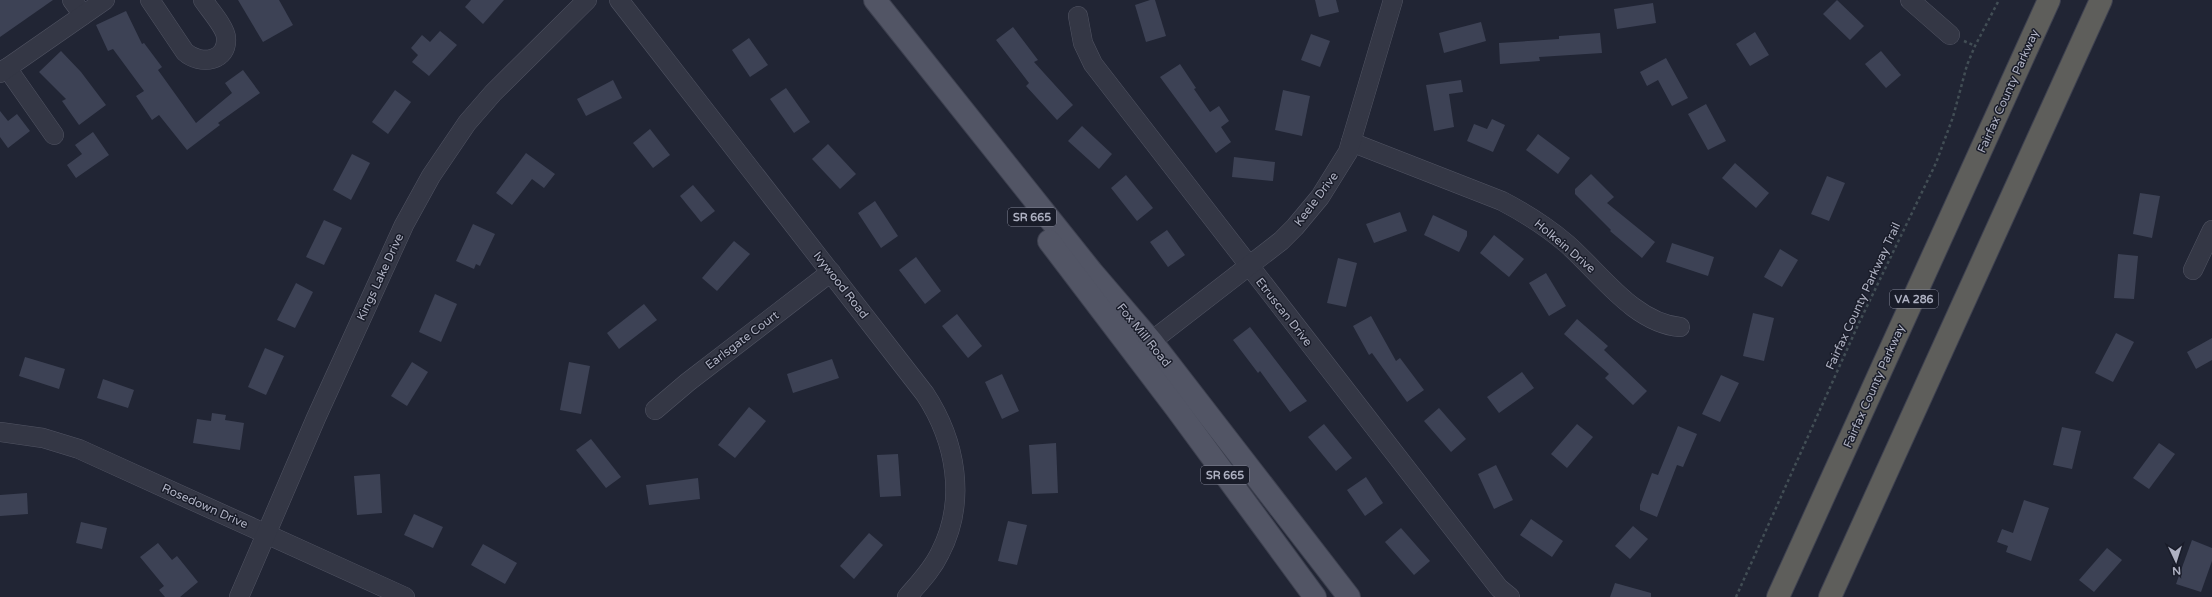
<svg xmlns="http://www.w3.org/2000/svg" width="2212" height="597" viewBox="0 0 2212 597" font-family="'Varela Round',sans-serif">
<style>
.building{fill:#3d4255}
.lines{fill:none;stroke-linecap:round;stroke-linejoin:round}
.minor-casing{stroke:#515463;stroke-width:20}
.primary-casing{stroke:#3d404f;stroke-width:24}
.trunk-casing{stroke:#3e4150;stroke-width:24}
.path{stroke:#424e55;stroke-width:2.5;stroke-dasharray:3 3;stroke-linecap:butt}
.minor{stroke:#343745;stroke-width:19}
.primary{stroke:#525565;stroke-width:22}
.trunk{stroke:#5e5e5b;stroke-width:22}
.labels{text-anchor:middle;dominant-baseline:central;stroke-width:3;stroke-linejoin:round;paint-order:stroke}
.shield{fill:#191c29;stroke:#818494;stroke-width:1}
.shield-label{font-size:11px;font-weight:bold;fill:#aeb1c2}
.street-label{font-size:12px;fill:#aeb1c2;stroke:#191c29}
</style>
<rect width="100%" height="100%" fill="#212534"/>
<!-- building -->
<g class="building">
<path d="M 0,0 L 53,0 L 0,37 Z"/>
<path d="M 238,0 L 279,0 L 293,25 L 263,42 Z"/>
<path d="M 471,0 L 504,0 L 483,24 L 465,7 Z"/>
<path d="M 1150,0 L 1155,0 L 1166,36 L 1146,42 L 1135,5 Z"/>
<path d="M 1315,0 L 1336,0 L 1339,12 L 1319,17 Z"/>
<path d="M 1837,0 L 1864,26 L 1850,40 L 1823,14 Z"/>
<path d="M 1653,3 L 1656,23 L 1617,29 L 1614,9 Z"/>
<path d="M 126,11 L 142,44 L 144,43 L 162,67 L 158,70 L 196,123 L 232,93 L 225,83 L 243,70 L 260,93 L 218,123 L 220,125 L 187,150 L 159,115 L 152,120 L 136,96 L 144,91 L 113,49 L 108,51 L 96,25 Z"/>
<path d="M 1481,22 L 1486,41 L 1444,53 L 1439,33 Z"/>
<path d="M 1013,27 L 1038,60 L 1034,62 L 1073,105 L 1057,120 L 1026,86 L 1029,83 L 996,40 Z"/>
<path d="M 440,31 L 457,45 L 429,76 L 412,62 L 418,55 L 411,48 L 422,35 L 430,42 Z"/>
<path d="M 1755,32 L 1769,55 L 1750,66 L 1736,44 Z"/>
<path d="M 1600,33 L 1602,53 L 1539,57 L 1540,61 L 1500,64 L 1499,43 L 1559,39 L 1559,36 Z"/>
<path d="M 1311,34 L 1330,41 L 1320,67 L 1301,60 Z"/>
<path d="M 749,38 L 768,65 L 750,77 L 732,50 Z"/>
<path d="M 61,51 L 81,72 L 106,105 L 79,125 L 62,101 L 66,99 L 39,72 Z"/>
<path d="M 1881,51 L 1901,75 L 1886,88 L 1865,64 Z"/>
<path d="M 1666,58 L 1688,98 L 1672,106 L 1658,80 L 1647,86 L 1640,72 Z"/>
<path d="M 1180,64 L 1196,88 L 1194,89 L 1210,112 L 1219,106 L 1229,121 L 1221,127 L 1231,142 L 1216,153 L 1160,77 Z"/>
<path d="M 613,80 L 622,98 L 586,116 L 577,99 Z"/>
<path d="M 1461,80 L 1463,92 L 1449,94 L 1454,127 L 1434,131 L 1426,85 Z"/>
<path d="M 786,88 L 810,122 L 794,133 L 770,99 Z"/>
<path d="M 395,90 L 411,102 L 388,134 L 372,122 Z"/>
<path d="M 1283,90 L 1310,96 L 1302,136 L 1275,130 Z"/>
<path d="M 1706,104 L 1726,141 L 1708,150 L 1688,114 Z"/>
<path d="M 0,111 L 8,121 L 17,114 L 30,131 L 8,148 L 0,137 Z"/>
<path d="M 1492,119 L 1505,125 L 1493,152 L 1467,141 L 1474,124 L 1487,129 Z"/>
<path d="M 1082,126 L 1112,154 L 1099,169 L 1068,141 Z"/>
<path d="M 650,129 L 670,155 L 653,168 L 633,143 Z"/>
<path d="M 93,132 L 109,155 L 76,178 L 67,165 L 82,154 L 75,145 Z"/>
<path d="M 1538,134 L 1570,158 L 1558,174 L 1526,150 Z"/>
<path d="M 828,144 L 856,174 L 840,189 L 812,159 Z"/>
<path d="M 526,153 L 555,174 L 544,188 L 532,179 L 512,205 L 496,193 Z"/>
<path d="M 352,154 L 370,163 L 351,200 L 333,190 Z"/>
<path d="M 1234,157 L 1275,162 L 1273,181 L 1232,177 Z"/>
<path d="M 1735,163 L 1769,193 L 1756,208 L 1722,178 Z"/>
<path d="M 1591,174 L 1614,197 L 1607,203 L 1655,242 L 1642,258 L 1610,231 L 1611,230 L 1575,194 L 1575,189 Z"/>
<path d="M 1126,175 L 1153,208 L 1137,221 L 1111,188 Z"/>
<path d="M 1827,176 L 1845,183 L 1829,221 L 1811,214 Z"/>
<path d="M 693,185 L 715,211 L 701,222 L 680,196 Z"/>
<path d="M 2140,193 L 2160,196 L 2152,238 L 2133,234 Z"/>
<path d="M 875,201 L 898,236 L 881,248 L 858,213 Z"/>
<path d="M 1400,212 L 1407,231 L 1374,243 L 1366,224 Z"/>
<path d="M 1433,215 L 1467,231 L 1467,236 L 1459,252 L 1424,235 Z"/>
<path d="M 324,220 L 342,228 L 324,265 L 306,257 Z"/>
<path d="M 473,224 L 495,234 L 480,266 L 476,264 L 474,269 L 456,261 Z"/>
<path d="M 1167,230 L 1185,255 L 1168,267 L 1150,242 Z"/>
<path d="M 1494,235 L 1524,259 L 1509,277 L 1480,253 Z"/>
<path d="M 734,241 L 750,254 L 717,291 L 702,278 Z"/>
<path d="M 1672,243 L 1714,257 L 1708,276 L 1666,262 Z"/>
<path d="M 1780,249 L 1798,260 L 1782,287 L 1764,277 Z"/>
<path d="M 2118,254 L 2138,256 L 2134,299 L 2114,298 Z"/>
<path d="M 916,257 L 941,291 L 925,304 L 899,270 Z"/>
<path d="M 1338,258 L 1357,263 L 1346,307 L 1327,303 Z"/>
<path d="M 1546,273 L 1566,306 L 1549,316 L 1529,283 Z"/>
<path d="M 296,283 L 313,292 L 295,328 L 277,320 Z"/>
<path d="M 435,294 L 457,304 L 441,342 L 419,332 Z"/>
<path d="M 644,304 L 657,320 L 619,349 L 607,333 Z"/>
<path d="M 1753,313 L 1774,318 L 1764,361 L 1743,356 Z"/>
<path d="M 957,314 L 982,346 L 968,358 L 942,326 Z"/>
<path d="M 1371,316 L 1396,361 L 1400,358 L 1424,390 L 1407,402 L 1372,353 L 1369,355 L 1353,326 Z"/>
<path d="M 1577,319 L 1608,346 L 1604,350 L 1647,391 L 1633,405 L 1605,378 L 1609,374 L 1564,334 Z"/>
<path d="M 1250,327 L 1307,401 L 1290,412 L 1260,371 L 1258,373 L 1233,340 Z"/>
<path d="M 2116,333 L 2134,342 L 2113,382 L 2095,373 Z"/>
<path d="M 2212,338 L 2212,360 L 2196,369 L 2187,352 Z"/>
<path d="M 265,348 L 284,356 L 266,395 L 248,387 Z"/>
<path d="M 25,357 L 65,369 L 59,389 L 19,376 Z"/>
<path d="M 832,359 L 839,378 L 793,393 L 787,374 Z"/>
<path d="M 412,362 L 428,372 L 407,406 L 391,396 Z"/>
<path d="M 569,362 L 590,366 L 581,414 L 560,410 Z"/>
<path d="M 1522,372 L 1534,388 L 1499,413 L 1487,397 Z"/>
<path d="M 1002,374 L 1019,411 L 1002,419 L 985,382 Z"/>
<path d="M 1721,375 L 1739,383 L 1720,422 L 1702,414 Z"/>
<path d="M 103,379 L 134,390 L 128,408 L 97,398 Z"/>
<path d="M 749,407 L 766,421 L 735,458 L 718,445 Z"/>
<path d="M 1439,408 L 1466,439 L 1451,452 L 1424,421 Z"/>
<path d="M 212,413 L 226,415 L 225,420 L 244,423 L 240,450 L 193,443 L 197,419 L 211,421 Z"/>
<path d="M 1324,424 L 1352,458 L 1336,471 L 1308,437 Z"/>
<path d="M 1577,424 L 1593,437 L 1567,468 L 1551,454 Z"/>
<path d="M 1678,426 L 1697,434 L 1683,467 L 1677,465 L 1657,517 L 1640,510 L 1640,505 L 1652,473 L 1658,475 Z"/>
<path d="M 2062,427 L 2081,431 L 2072,469 L 2053,465 Z"/>
<path d="M 591,439 L 621,477 L 606,488 L 576,450 Z"/>
<path d="M 1056,443 L 1058,493 L 1032,494 L 1029,445 Z"/>
<path d="M 2159,443 L 2175,454 L 2149,489 L 2133,478 Z"/>
<path d="M 898,454 L 901,496 L 880,497 L 877,455 Z"/>
<path d="M 1496,465 L 1513,500 L 1494,509 L 1478,474 Z"/>
<path d="M 380,474 L 382,513 L 357,515 L 354,476 Z"/>
<path d="M 1366,477 L 1383,503 L 1365,516 L 1347,490 Z"/>
<path d="M 698,478 L 700,499 L 649,505 L 646,485 Z"/>
<path d="M 27,493 L 28,514 L 0,516 L 0,495 Z"/>
<path d="M 2024,500 L 2049,508 L 2031,561 L 2006,552 L 2008,546 L 1997,542 L 2002,529 L 2013,533 Z"/>
<path d="M 414,514 L 443,527 L 433,548 L 404,535 Z"/>
<path d="M 1531,519 L 1563,541 L 1552,557 L 1520,535 Z"/>
<path d="M 1008,521 L 1027,525 L 1017,565 L 998,561 Z"/>
<path d="M 81,522 L 107,528 L 102,549 L 76,543 Z"/>
<path d="M 1633,526 L 1648,539 L 1630,559 L 1615,546 Z"/>
<path d="M 1401,528 L 1430,561 L 1414,575 L 1385,542 Z"/>
<path d="M 869,533 L 883,545 L 854,579 L 840,566 Z"/>
<path d="M 2192,540 L 2212,548 L 2212,561 L 2201,592 L 2176,584 Z"/>
<path d="M 158,543 L 172,560 L 177,556 L 198,582 L 180,597 L 165,597 L 159,590 L 164,586 L 140,557 Z"/>
<path d="M 483,544 L 517,563 L 505,584 L 471,565 Z"/>
<path d="M 2107,548 L 2122,560 L 2094,592 L 2079,580 Z"/>
<path d="M 1615,583 L 1651,593 L 1651,597 L 1610,597 Z"/>
</g>
<g class="lines">
<!-- minor casing -->
<g class="minor-casing">
<g id="minor">
<path d="M 72,0 L 83,15"/>
<path d="M 150,0 L 185,52 C 201,66 228,61 226,38 C 226,28 209,9 203,0"/>
<path d="M 619,0 L 925,394 C 956,441 967,501 940,553 C 932,570 919,583 907,597"/>
<path d="M 1910,0 L 1950,35"/>
<path d="M 1078,16 L 1083,43 L 1093,64 L 1499,588 L 1510,597"/>
<path d="M 7,68 L 54,135"/>
<path d="M 0,73 L 105,0"/>
<path d="M 1351,142 L 1502,201 C 1525,213 1547,227 1567,244 C 1601,274 1634,323 1680,327"/>
<path d="M 2193,270 L 2212,230"/>
<path d="M 1140,350 L 1281,241 L 1295,227 L 1320,197 L 1348,152 L 1393,0"/>
<path d="M 655,410 L 688,382 L 831,272"/>
<path d="M 0,432 L 43,438 L 79,449 L 405,597"/>
<path d="M 239,597 L 316,418 L 404,225 L 431,176 L 467,123 L 493,93 L 587,0"/>
</g>
</g>
<!-- primary casing -->
<g class="primary-casing">
<g id="primary">
<path d="M 875,0 L 1092,272 L 1152,342 L 1349,597"/>
<path d="M 1049,241 L 1176,408 L 1315,597"/>
</g>
</g>
<!-- trunk casing -->
<g class="trunk-casing">
<g id="trunk">
<path d="M 1778,597 L 2049,0"/>
<path d="M 1830,597 L 2101,0"/>
</g>
</g>
<!-- path -->
<g class="path">
<path d="M 1964,41 L 1975,46"/>
<path d="M 1736,597 L 1858,325 L 1936,163 L 1953,117 L 1967,65 L 1975,46 L 1999,0"/>
</g>
<!-- minor -->
<use href="#minor" class="minor"/>
<!-- primary -->
<use href="#primary" class="primary"/>
<!-- trunk -->
<use href="#trunk" class="trunk"/>
</g>
<g class="labels">
<!-- shield labels -->
<g class="shield">
<rect x="1008" y="208" width="48" height="18" rx="3"/>
<rect x="1890" y="290" width="48" height="18" rx="3"/>
<rect x="1201" y="466" width="48" height="18" rx="3"/>
</g>
<g class="shield-label">
<text x="1032" y="217">SR 665</text>
<text x="1914" y="299">VA 286</text>
<text x="1225" y="475">SR 665</text>
</g>
<!-- street labels -->
<g class="street-label">
<text transform="translate(2008 91) rotate(-66)">Fairfax County Parkway</text>
<text transform="translate(1316 199) rotate(-53)">Keele Drive</text>
<text transform="translate(1565 246) rotate(40)">Holkein Drive</text>
<text transform="translate(380 277) rotate(-65)">Kings Lake Drive</text>
<text transform="translate(841 285) rotate(52)">Ivywood Road</text>
<text transform="translate(1863 296) rotate(-65)">Fairfax County Parkway Trail</text>
<text transform="translate(1284 312) rotate(52)">Etruscan Drive</text>
<text transform="translate(1144 335) rotate(51)">Fox Mill Road</text>
<text transform="translate(742 340) rotate(-37)">Earlsgate Court</text>
<text transform="translate(1874 386) rotate(-66)">Fairfax County Parkway</text>
<text transform="translate(205 506) rotate(24)">Rosedown Drive</text>
</g>
</g>
<!-- north arrow -->
<g transform="translate(2176 561) rotate(176)" stroke="#191c29" stroke-width="3" paint-order="stroke">
<path d="M0-3L7 15L0 10L-7 15Z" fill="#aeb1c2"/>
<text y="-6" font-size="11" font-weight="bold" text-anchor="middle" fill="#aeb1c2">N</text>
</g>
</svg>
